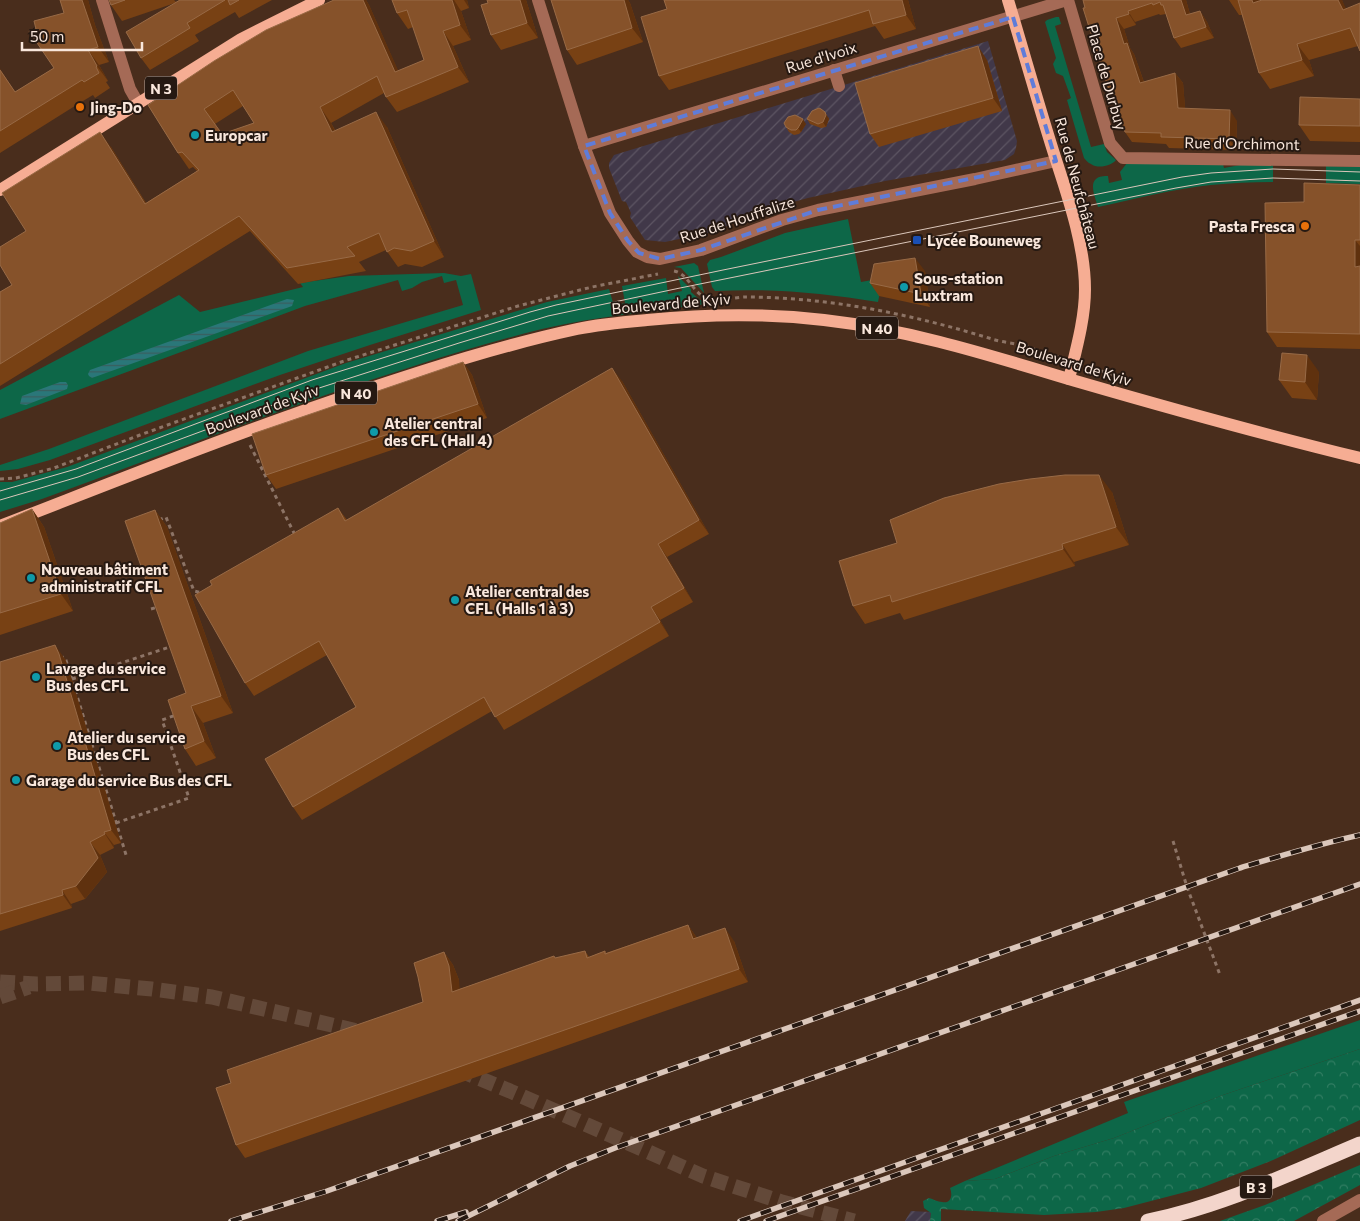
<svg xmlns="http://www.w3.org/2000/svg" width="1360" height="1221" viewBox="0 0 1360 1221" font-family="Commissioner,sans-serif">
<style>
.industrial{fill:url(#industrial-furrows)}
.grass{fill:#0d6748}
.forest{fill:url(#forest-crowns)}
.water{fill:url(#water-rules)}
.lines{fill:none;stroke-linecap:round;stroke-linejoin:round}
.highway-tunnel{stroke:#634939;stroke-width:15;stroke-dasharray:15 8;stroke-linecap:butt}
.path{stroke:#8d7466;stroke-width:3;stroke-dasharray:4 4;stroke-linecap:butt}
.minor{stroke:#a56a56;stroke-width:12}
.major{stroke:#f6ad93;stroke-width:12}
.highway{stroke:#f3d5cb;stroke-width:15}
.tram{stroke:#dbc7bb;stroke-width:1}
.rail-casing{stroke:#dbc7bb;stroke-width:5.5}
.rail{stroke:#261912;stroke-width:4;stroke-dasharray:11;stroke-linecap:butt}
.wall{fill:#784114;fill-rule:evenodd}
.shaded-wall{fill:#5f310e}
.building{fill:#86522a;stroke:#986a46;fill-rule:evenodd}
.marked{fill:none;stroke:#5f7cd9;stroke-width:4;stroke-dasharray:10 6;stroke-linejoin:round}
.food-dot{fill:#e8710a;stroke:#261912;stroke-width:2}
.culture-dot{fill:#0f9aa8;stroke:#261912;stroke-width:2}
.transit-dot{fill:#1a4fb4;stroke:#261912;stroke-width:2}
.labels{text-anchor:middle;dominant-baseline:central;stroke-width:4;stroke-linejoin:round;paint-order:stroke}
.shield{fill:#261912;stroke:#baa99f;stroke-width:1}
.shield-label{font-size:14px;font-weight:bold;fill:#f9e7dc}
.street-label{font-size:15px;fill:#f9e7dc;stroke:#261912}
.poi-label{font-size:15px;font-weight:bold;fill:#f9e7dc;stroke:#261912;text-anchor:start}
</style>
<defs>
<pattern id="industrial-furrows" width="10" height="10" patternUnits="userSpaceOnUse" patternTransform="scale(1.25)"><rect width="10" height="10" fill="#413849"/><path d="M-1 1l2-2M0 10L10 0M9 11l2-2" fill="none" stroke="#5d5563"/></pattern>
<pattern id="forest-crowns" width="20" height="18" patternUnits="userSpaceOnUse" patternTransform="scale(1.25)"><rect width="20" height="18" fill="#0d6748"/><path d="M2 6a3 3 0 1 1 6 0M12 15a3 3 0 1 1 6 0" fill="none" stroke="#317d62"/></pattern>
<pattern id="water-rules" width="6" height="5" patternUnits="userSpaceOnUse" patternTransform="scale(1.25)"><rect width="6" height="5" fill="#2a7779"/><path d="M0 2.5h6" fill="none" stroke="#3a5e5e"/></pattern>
</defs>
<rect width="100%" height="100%" fill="#492d1c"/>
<!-- industrial -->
<g class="industrial">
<path d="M 988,41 L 1017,141 L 1016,148 L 1014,154 L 1005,160 L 885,181 L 808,198 L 778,206 L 737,221 L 717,231 L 665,242 L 645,240 L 630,217 L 631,213 L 626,202 L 622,201 L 609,168 L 609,163 L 614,155 Z"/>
<path d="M 911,1211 L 931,1212 L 930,1221 L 905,1221 Z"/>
</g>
<!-- grass -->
<g class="grass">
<path d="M 1056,17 L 1059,17 L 1061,24 L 1055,26 L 1091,147 L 1104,144 L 1107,152 L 1116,160 C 1111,166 1098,169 1091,164 C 1088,163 1086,160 1084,158 L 1067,100 L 1071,98 L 1063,76 L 1056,73 L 1053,64 L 1056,58 L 1045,22 L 1047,20 Z"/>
<path d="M 1127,163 L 1223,164 L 1224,168 L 1240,165 L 1273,165 L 1273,182 C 1252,182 1232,183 1211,185 C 1173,189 1135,199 1098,207 C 1096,200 1089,184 1096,179 C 1099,176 1104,176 1108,176 L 1109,183 L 1122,180 L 1120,172 Z"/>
<path d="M 1326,166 L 1360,167 L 1360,184 L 1326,183 Z"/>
<path d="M 848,219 L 861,282 L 883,278 L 878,302 C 822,293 771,288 715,291 L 712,287 L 707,264 L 710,260 L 721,257 L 785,233 Z"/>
<path d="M 694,263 L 698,266 L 704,293 L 681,268 L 674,267 Z"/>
<path d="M 444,273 L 461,276 L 471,274 L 481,310 L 370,345 L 280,375 L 50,460 L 18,469 L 0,471 L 0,465 L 49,449 L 308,351 L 463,305 L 456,280 L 444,283 L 442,276 L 422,282 L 412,288 L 402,291 L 398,280 L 305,306 L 0,419 L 0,390 L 179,295 L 200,312 L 303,287 L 300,283 L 349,276 Z"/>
<path d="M 678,276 L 691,289 L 691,292 L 700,300 L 713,303 C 656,311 598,316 542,329 C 498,340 454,353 411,367 C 286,406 165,454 42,499 L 0,512 L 0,482 L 12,482 L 67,467 L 346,363 L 547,302 L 609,289 L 614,306 L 625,303 L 622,286 L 666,278 L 668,294 L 682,291 Z"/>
<path d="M 1360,1020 L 1360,1049 L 1223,1095 L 1114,1138 L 1054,1156 L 995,1179 L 965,1181 L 1128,1113 L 1124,1102 Z"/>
</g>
<!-- forest -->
<g class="forest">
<path d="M 1360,1049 L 1360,1120 L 1273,1160 L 1201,1188 L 1124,1208 L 1096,1212 L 1044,1215 L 941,1209 L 941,1221 L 930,1221 L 931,1213 L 924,1208 L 923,1201 L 929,1198 C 933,1199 938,1202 942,1202 C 951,1204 953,1195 950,1188 L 965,1181 L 995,1179 L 1054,1156 L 1114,1138 L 1223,1095 Z"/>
<path d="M 1360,1165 L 1360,1185 L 1294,1221 L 1220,1221 L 1265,1205 Z"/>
</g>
<!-- water -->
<g class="water">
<path d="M 287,299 L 294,300 L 292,306 L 92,378 L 89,376 L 88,374 L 90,370 Z"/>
<path d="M 60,382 L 66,382 L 68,385 L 67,389 L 26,405 L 20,404 L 22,396 Z"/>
</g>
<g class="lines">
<!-- highway-tunnel -->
<g class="highway-tunnel">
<path d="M 0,982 L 37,984 L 88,983 L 152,989 L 212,997 L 366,1033"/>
<path d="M 0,997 L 29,987"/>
<path d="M 459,1070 L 510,1091 L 703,1176 L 782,1202 L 854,1221"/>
</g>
<!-- path -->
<g class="path">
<path d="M 674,271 C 689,274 693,294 708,299 C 717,302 735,297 746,297 C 772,297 799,299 825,302 C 882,309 937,322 992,339 C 1001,342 1012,343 1021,345 C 1035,349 1048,354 1061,358"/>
<path d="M 1086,366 L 1130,380"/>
<path d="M 250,445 L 295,535"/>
<path d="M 0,479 L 16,478 L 54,468 L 140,435 L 344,361 L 518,306 L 592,287 L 658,274"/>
<path d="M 159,520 L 166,517 L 194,591 L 203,593"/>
<path d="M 151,609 L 158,607"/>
<path d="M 60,658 L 65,657 L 127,858"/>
<path d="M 72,679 L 173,646"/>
<path d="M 116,823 L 189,798 L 162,720 L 176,715"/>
<path d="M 1173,841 L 1187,887 L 1220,975"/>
</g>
<!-- minor -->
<g class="minor">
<path d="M 102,0 L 130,89 L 138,103"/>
<path d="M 538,0 L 584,146 L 610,213 L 628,241 L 637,252 L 647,257 L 660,259 L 701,250 L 782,220 L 818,210 L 975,179 L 1056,161"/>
<path d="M 1068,0 L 1110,143 L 1123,158 L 1360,161"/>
<path d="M 834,70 L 839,86"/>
<path d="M 584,146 L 1067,0"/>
<path d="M 1323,1221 L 1360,1200"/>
</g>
<!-- major -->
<g class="major">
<path d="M 1008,0 C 1024,53 1039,107 1056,160 C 1069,200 1085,247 1085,289 C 1085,319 1076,350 1069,379"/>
<path d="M 0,190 L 241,39 L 319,0"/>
<path d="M 0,526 C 119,480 238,432 359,392 C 431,368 503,345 577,329 C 600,324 624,322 647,320 C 706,314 765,313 824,320 C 912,330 995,357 1079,382 C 1172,409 1266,435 1360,458"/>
</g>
<!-- highway -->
<path class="highway" d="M 1148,1221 C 1222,1206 1291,1173 1360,1144"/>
<!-- tram -->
<g class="tram">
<path d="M 0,491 L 76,469 L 312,380 L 530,312 L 556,305 L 723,270 L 1182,177 L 1211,173 L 1273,169 L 1360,172"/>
<path d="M 0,500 L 78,477 L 316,389 L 459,343 L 548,316 L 680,288 L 1176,188 L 1211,182 L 1273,178 L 1360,181"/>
</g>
<!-- rail casing -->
<g class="rail-casing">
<g id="rail">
<path d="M 231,1221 L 327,1191 L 1240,868 C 1280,856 1319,844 1360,835"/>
<path d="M 437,1221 L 466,1212"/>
<path d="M 458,1221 L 570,1166 L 615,1148 L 1360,884"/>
<path d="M 740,1221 L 1360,1000"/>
<path d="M 766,1221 L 1360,1011"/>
</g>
</g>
<!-- rail -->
<use href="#rail" class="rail"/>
</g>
<!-- wall -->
<g class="wall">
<path d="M 60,0 L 88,0 L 95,25 L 109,62 L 99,65 L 108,81 L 106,82 L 110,88 L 95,98 L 93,95 L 78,104 L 0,153 L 0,69 L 15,92 L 54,68 L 36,29 L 64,13 Z"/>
<path d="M 109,0 L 174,0 L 176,2 L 180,0 L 272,0 L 239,18 L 235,12 L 195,35 L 199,41 L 150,70 L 141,58 L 175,3 L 122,21 L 111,5 Z"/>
<path d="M 334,0 L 366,0 L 369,5 L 398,71 L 424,60 L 413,27 L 408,29 L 397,13 L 392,0 L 467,0 L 469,8 L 461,11 L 471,40 L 453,46 L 469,82 L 397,112 L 386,97 L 384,93 L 331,123 L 335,130 L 387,127 L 444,257 L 422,267 L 405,264 L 398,267 L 386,250 L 359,262 L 366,271 L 298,284 L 250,231 L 0,386 L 0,292 L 12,285 L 26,231 L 111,147 L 146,203 L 197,171 L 193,167 L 189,169 L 178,153 L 148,105 ZM 243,106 L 254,123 L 222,134 L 215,124 Z"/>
<path d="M 487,0 L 526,0 L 538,38 L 501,50 L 491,35 L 488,3 Z"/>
<path d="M 551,0 L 628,0 L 630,3 L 643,42 L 577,65 L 567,50 Z"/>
<path d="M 664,0 L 908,0 L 916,29 L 884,39 L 875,26 L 669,90 L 659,76 L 667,9 Z"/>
<path d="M 1186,0 L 1190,14 L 1200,11 L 1207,22 L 1214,38 L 1181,48 L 1174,38 L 1166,14 L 1160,15 L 1159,14 L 1135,22 L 1136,25 L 1124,29 L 1130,48 L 1134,54 L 1144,82 L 1175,73 L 1183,83 L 1185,108 L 1237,121 L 1236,150 L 1169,148 L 1166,144 L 1132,142 L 1120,125 L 1083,8 Z"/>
<path d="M 1229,0 L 1259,0 L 1259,1 L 1342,0 L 1358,46 L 1309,60 L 1314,76 L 1270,89 L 1259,73 L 1242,15 L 1239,15 Z"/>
<path d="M 987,60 L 1002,111 L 879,147 L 870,134 Z"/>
<path d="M 1360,99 L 1360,142 L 1310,141 L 1299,125 Z"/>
<path d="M 828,117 L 829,119 L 826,127 L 821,128 L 810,124 L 807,119 Z"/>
<path d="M 806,124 L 801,132 L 799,134 L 794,135 L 789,132 L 786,127 Z"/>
<path d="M 1360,185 L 1360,349 L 1277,347 L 1267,332 L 1304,202 Z"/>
<path d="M 925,271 L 930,307 L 879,296 L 870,283 Z"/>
<path d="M 463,362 L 472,375 L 487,418 L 276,489 L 266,475 Z"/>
<path d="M 1319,372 L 1317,400 L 1292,398 L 1279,380 Z"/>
<path d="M 622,381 L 709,534 L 667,557 L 693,602 L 660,620 L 669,636 L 504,730 L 492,711 L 302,820 L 293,807 L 356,707 L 327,655 L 254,696 L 245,683 L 212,585 L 338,508 L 347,520 Z"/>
<path d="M 1112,492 L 1129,545 L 1074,562 L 1075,566 L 904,620 L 900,613 L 865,624 L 853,606 L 897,543 Z"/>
<path d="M 32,509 L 44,527 L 73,611 L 0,635 L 0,523 Z"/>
<path d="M 155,510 L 167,527 L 233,713 L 203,723 L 216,758 L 196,766 L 185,749 L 186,693 Z"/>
<path d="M 65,659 L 68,667 L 121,843 L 114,845 L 114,848 L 100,855 L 107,872 L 85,899 L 71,904 L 72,908 L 0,931 L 0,662 Z"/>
<path d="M 688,925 L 697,938 L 734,941 L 748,982 L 245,1158 L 236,1145 L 231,1083 L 423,1002 L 418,977 L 444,952 L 453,965 L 459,980 L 459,989 L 556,958 L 585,951 L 589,957 L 605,951 L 606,953 Z"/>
</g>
<!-- shaded-wall -->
<g class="shaded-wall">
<path d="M 82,0 L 88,0 L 95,25 L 109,62 L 98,47 Z"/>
<path d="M 363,0 L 366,0 L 369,5 L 406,88 L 395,72 Z"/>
<path d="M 452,0 L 454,0 L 461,11 L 471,40 L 460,25 Z"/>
<path d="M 464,0 L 467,0 L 469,8 Z"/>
<path d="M 520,0 L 526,0 L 538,38 L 527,23 Z"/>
<path d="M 624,0 L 628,0 L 630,3 L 643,42 L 632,28 Z"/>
<path d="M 902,0 L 908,0 L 916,29 L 906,15 Z"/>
<path d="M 1181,0 L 1186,0 L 1193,26 L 1186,15 Z"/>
<path d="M 1252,0 L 1259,0 L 1264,19 L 1253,3 Z"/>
<path d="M 1338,0 L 1342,0 L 1354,26 L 1343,10 Z"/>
<path d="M 1128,11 L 1135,22 L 1136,25 L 1129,14 Z"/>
<path d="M 1200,11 L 1207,22 L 1214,38 L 1206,27 Z"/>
<path d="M 1116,18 L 1124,29 L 1130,48 L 1134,54 L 1148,94 L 1140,83 L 1124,44 Z"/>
<path d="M 443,31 L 453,46 L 469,82 L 458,67 Z"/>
<path d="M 1297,44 L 1309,60 L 1314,76 L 1302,60 Z"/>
<path d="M 978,46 L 987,60 L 1002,111 L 993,98 Z"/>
<path d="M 88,50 L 99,65 L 108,81 L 97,66 Z"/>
<path d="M 1175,73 L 1183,83 L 1186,119 L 1178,108 Z"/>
<path d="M 320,107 L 331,123 L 343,147 L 332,132 Z"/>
<path d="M 1230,110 L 1237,121 L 1236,150 L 1229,139 Z"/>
<path d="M 376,112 L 387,127 L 444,257 L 434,241 Z"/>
<path d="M 825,112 L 829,119 L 826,127 L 823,122 Z"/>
<path d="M 803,119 L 806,124 L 801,132 L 798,128 Z"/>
<path d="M 100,132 L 111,147 L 155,219 L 145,204 Z"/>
<path d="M 1355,240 L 1360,246 L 1360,281 L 1355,267 Z"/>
<path d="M 915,258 L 925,271 L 930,307 L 921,294 Z"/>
<path d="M 1307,355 L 1319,372 L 1317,400 L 1305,382 Z"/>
<path d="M 463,362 L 472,375 L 487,418 L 478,404 Z"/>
<path d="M 612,368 L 622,381 L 709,534 L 699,520 Z"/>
<path d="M 1099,475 L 1112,492 L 1129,545 L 1116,527 Z"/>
<path d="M 32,509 L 44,527 L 73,611 L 61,594 Z"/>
<path d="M 155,510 L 167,527 L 233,713 L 221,696 Z"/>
<path d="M 658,544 L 667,557 L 693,602 L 684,588 Z"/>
<path d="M 1062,544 L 1074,562 L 1075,566 L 1063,549 Z"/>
<path d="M 651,607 L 660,620 L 669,636 L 660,622 Z"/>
<path d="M 55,645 L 65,659 L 68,667 L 121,843 L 111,830 Z"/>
<path d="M 191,706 L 203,723 L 216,758 L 204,741 Z"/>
<path d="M 104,832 L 114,845 L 114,848 L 105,834 Z"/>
<path d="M 90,842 L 100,855 L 107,872 L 85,899 L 76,886 Z"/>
<path d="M 62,890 L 71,904 L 72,908 L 63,895 Z"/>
<path d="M 688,925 L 697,938 L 693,939 Z"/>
<path d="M 725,928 L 734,941 L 748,982 L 739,969 Z"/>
<path d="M 444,952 L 453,965 L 459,980 L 461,1005 L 452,992 Z"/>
</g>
<!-- building -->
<g class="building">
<path d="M 60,0 L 82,0 L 98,47 L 88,50 L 97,66 L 96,67 L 99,73 L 84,82 L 82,80 L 0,131 L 0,70 L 15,92 L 54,68 L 29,31 L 36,29 L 34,21 L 64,13 Z"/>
<path d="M 109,0 L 125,0 L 111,5 Z"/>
<path d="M 180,0 L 225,0 L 187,23 L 190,28 L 141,58 L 126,32 Z"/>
<path d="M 228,0 L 239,0 L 230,5 Z"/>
<path d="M 334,0 L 363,0 L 395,72 L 424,60 L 407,10 L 397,13 L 392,0 L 452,0 L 460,25 L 443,31 L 458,67 L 386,97 L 377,76 L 320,107 L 332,132 L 376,112 L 434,241 L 411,251 L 394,248 L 387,252 L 379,233 L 347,247 L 355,256 L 287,268 L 239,216 L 0,364 L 0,292 L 12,285 L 0,265 L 0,247 L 26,231 L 2,193 L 100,132 L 145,204 L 199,170 L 182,152 L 178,153 L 148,105 L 214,61 L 266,30 ZM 233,90 L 254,123 L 222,134 L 204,109 Z"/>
<path d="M 487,0 L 520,0 L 527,23 L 491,35 L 481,5 L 488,3 Z"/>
<path d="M 551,0 L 624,0 L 632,28 L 567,50 Z"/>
<path d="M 664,0 L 902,0 L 906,15 L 873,24 L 869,10 L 659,76 L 641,17 L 667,9 Z"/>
<path d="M 1083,0 L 1181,0 L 1186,15 L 1200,11 L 1206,27 L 1174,38 L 1163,5 L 1161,5 L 1160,2 L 1153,5 L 1152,3 L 1128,11 L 1129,14 L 1116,18 L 1124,44 L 1127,43 L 1140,83 L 1175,73 L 1178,108 L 1230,110 L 1229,139 L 1161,137 L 1161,133 L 1125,132 L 1123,126 L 1120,125 L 1083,8 L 1085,8 Z"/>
<path d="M 1238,0 L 1252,0 L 1253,3 L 1262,0 L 1338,0 L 1343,10 L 1360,3 L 1360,51 L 1350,28 L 1297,44 L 1302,60 L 1259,73 Z"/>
<path d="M 978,46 L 993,98 L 870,134 L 855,83 Z"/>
<path d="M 1300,97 L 1360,99 L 1360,126 L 1299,125 Z"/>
<path d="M 819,108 L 821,109 L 825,112 L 826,115 L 823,122 L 818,124 L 807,119 L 812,111 Z"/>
<path d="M 795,115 L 803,119 L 798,128 L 796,130 L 791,130 L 786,127 L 784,123 L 788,117 Z"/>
<path d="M 1304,183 L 1360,185 L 1360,240 L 1355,240 L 1355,267 L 1360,266 L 1360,334 L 1267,332 L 1265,203 L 1304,202 Z"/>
<path d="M 915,258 L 921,294 L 870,283 L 874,264 Z"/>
<path d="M 1282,353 L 1307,355 L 1305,382 L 1279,380 Z"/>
<path d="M 463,362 L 478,404 L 266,475 L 252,434 Z"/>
<path d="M 612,368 L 699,520 L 658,544 L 684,588 L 651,607 L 660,622 L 495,717 L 484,697 L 293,807 L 265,759 L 356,707 L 319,641 L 245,683 L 195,595 L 212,585 L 210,581 L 338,508 L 345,521 Z"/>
<path d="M 1065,475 L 1099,475 L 1116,527 L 1062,544 L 1063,549 L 892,602 L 890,595 L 853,606 L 839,561 L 897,543 L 890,520 L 944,498 L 999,484 L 1030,479 Z"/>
<path d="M 32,509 L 61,594 L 0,613 L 0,523 Z"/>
<path d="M 155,510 L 221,696 L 191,706 L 204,741 L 185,749 L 168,700 L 186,693 L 125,521 Z"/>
<path d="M 55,645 L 59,654 L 111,830 L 104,832 L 105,834 L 90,842 L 98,858 L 76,886 L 62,890 L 63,895 L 0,914 L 0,662 Z"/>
<path d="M 688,925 L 693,939 L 725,928 L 739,969 L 236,1145 L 216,1088 L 231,1083 L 227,1070 L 423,1002 L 418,977 L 414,963 L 444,952 L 449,966 L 452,992 L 554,956 L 555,958 L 585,951 L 587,958 L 605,951 L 605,954 Z"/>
</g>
<!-- marked area -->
<path class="marked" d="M 1013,17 L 1056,161 L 818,210 L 701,250 L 660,259 L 639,253 L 628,241 L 610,213 L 584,146 Z"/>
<!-- markers -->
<g class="food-dot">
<circle cx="80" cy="107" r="5"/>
<circle cx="1305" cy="226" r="5"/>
</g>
<g class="culture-dot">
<circle cx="195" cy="135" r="5"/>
<circle cx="904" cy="287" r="5"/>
<circle cx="374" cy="432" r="5"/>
<circle cx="31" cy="578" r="5"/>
<circle cx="455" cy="600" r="5"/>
<circle cx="36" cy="677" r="5"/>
<circle cx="57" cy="746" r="5"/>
<circle cx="16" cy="780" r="5"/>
</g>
<rect class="transit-dot" x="912" y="235" width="10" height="10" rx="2.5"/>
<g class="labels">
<!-- shield labels -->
<g class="shield">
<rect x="145" y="76.5" width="32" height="23" rx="4"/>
<rect x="856" y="316.5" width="42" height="23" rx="4"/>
<rect x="335" y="381.5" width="42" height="23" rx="4"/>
<rect x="1240" y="1175.5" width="32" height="23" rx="4"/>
</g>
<g class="shield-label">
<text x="161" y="88">N 3</text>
<text x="877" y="328">N 40</text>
<text x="356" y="393">N 40</text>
<text x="1256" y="1187">B 3</text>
</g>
<!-- street labels -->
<g class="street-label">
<text transform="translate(821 57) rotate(-17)">Rue d'Ivoix</text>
<text transform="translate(1107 77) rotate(74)">Place de Durbuy</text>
<text transform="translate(1242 143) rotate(1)">Rue d'Orchimont</text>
<text transform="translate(1078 183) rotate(75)">Rue de Neufchâteau</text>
<text transform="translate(737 219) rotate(-18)">Rue de Houffalize</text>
<text transform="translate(671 303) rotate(-5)">Boulevard de Kyiv</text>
<text transform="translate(1074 363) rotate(17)">Boulevard de Kyiv</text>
<text transform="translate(262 409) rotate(-20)">Boulevard de Kyiv</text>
</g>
<!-- poi labels -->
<g class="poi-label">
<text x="90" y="107">Jing-Do</text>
<text x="205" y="135">Europcar</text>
<text x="1295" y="226" text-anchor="end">Pasta Fresca</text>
<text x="927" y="240">Lycée Bouneweg</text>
<text x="914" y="278">Sous-station<tspan x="914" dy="17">Luxtram</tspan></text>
<text x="384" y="423">Atelier central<tspan x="384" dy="17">des CFL (Hall 4)</tspan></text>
<text x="41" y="569">Nouveau bâtiment<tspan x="41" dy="17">administratif CFL</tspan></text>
<text x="465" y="591">Atelier central des<tspan x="465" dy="17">CFL (Halls 1 à 3)</tspan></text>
<text x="46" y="668">Lavage du service<tspan x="46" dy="17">Bus des CFL</tspan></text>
<text x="67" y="737">Atelier du service<tspan x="67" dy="17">Bus des CFL</tspan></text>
<text x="26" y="780">Garage du service Bus des CFL</text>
</g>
</g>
<!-- scale -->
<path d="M22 42v8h120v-8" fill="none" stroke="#f9e7dc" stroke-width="2.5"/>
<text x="30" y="42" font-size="15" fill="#f9e7dc" stroke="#261912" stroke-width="4" paint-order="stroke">50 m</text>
</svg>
